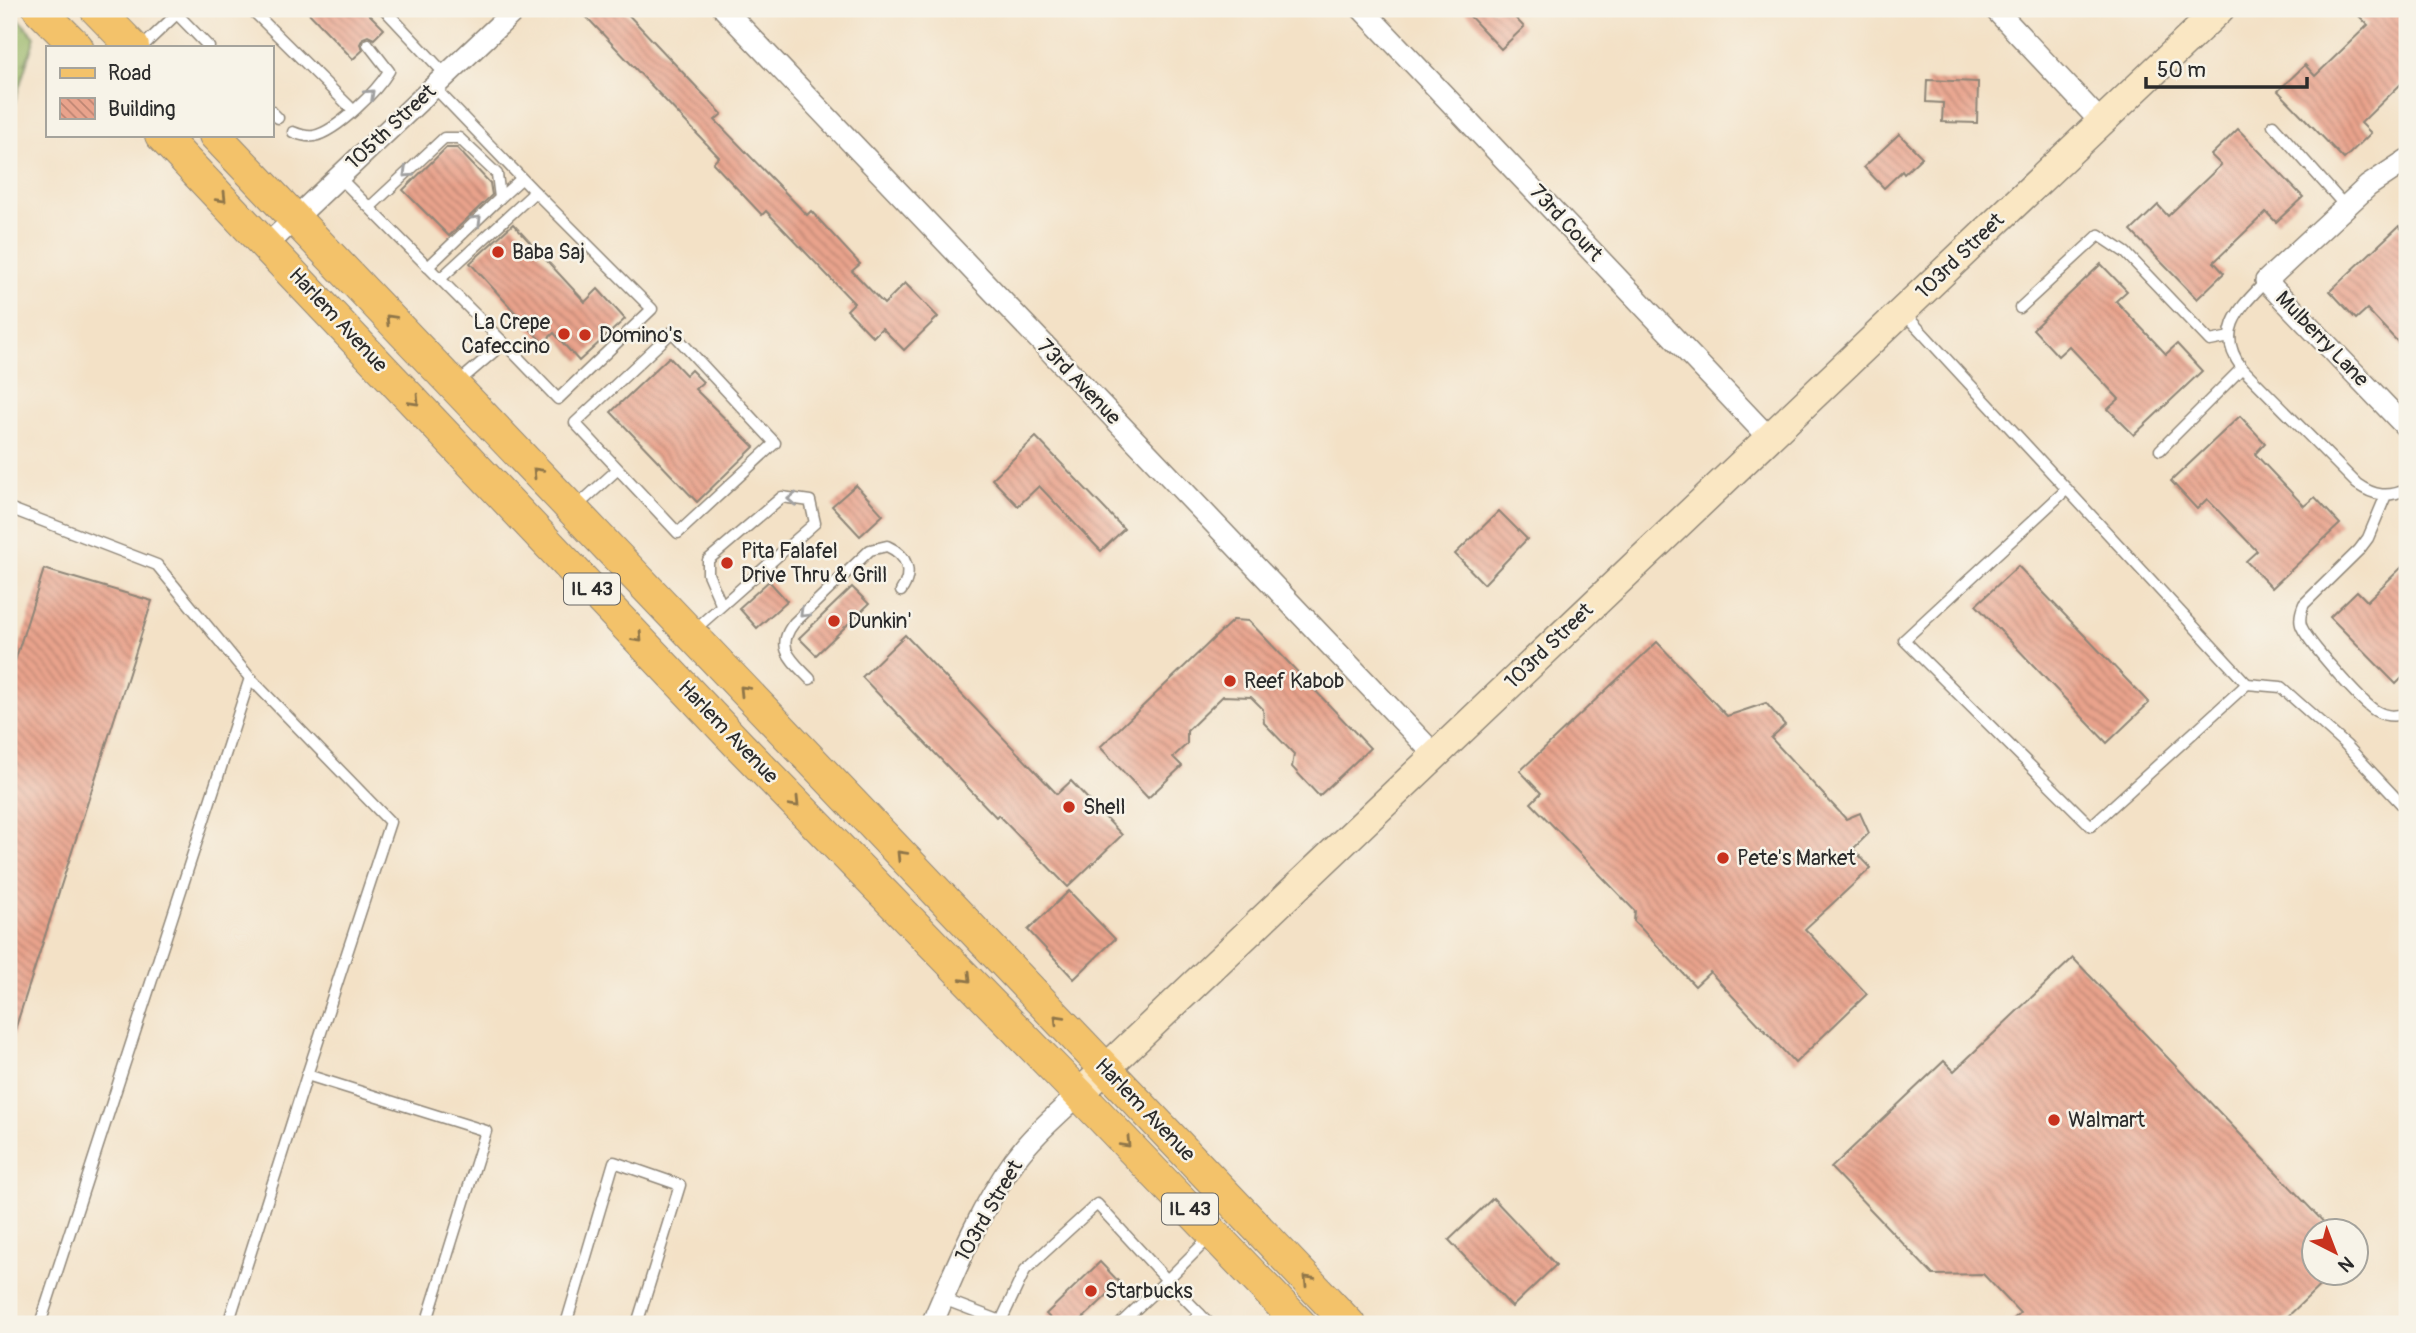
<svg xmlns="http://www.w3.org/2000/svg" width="2416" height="1333" viewBox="0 0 2416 1333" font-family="Pangolin,sans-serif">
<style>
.forest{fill:url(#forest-firs);stroke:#62704a;stroke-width:2}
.building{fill:url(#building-back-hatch)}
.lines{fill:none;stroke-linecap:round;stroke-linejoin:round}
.lane-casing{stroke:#8f8678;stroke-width:13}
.street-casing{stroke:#8f8678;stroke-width:24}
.secondary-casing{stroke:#8f8678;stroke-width:31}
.primary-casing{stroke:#8f8678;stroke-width:34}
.lane{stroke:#fff;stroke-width:10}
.street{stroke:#fff;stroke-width:21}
.secondary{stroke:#fae7c3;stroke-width:28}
.primary{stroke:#f3c26a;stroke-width:32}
.oneway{stroke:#a0a0a0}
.oneway2{stroke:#8f764a}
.poi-dot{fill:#c8321e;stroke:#f7f3e8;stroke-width:2.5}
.labels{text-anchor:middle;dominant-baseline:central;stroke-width:5;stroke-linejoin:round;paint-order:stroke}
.shield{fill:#f7f3e8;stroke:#686764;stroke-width:2}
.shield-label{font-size:19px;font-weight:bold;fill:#2b2b2b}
.street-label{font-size:21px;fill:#2b2b2b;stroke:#f7f3e8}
.poi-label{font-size:21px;fill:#2b2b2b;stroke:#f7f3e8;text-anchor:start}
</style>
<defs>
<pattern id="forest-firs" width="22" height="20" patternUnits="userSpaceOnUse" patternTransform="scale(1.75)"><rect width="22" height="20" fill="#99b668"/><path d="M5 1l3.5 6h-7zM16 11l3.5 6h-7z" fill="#7d9456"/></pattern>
<pattern id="building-back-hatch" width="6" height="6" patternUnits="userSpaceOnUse" patternTransform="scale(1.75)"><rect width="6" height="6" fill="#e9a38c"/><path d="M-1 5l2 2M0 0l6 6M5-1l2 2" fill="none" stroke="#bd8573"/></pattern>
</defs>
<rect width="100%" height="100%" fill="#f7f3e8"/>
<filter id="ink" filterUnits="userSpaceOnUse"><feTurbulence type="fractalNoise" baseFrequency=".0143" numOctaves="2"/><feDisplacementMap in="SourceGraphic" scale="14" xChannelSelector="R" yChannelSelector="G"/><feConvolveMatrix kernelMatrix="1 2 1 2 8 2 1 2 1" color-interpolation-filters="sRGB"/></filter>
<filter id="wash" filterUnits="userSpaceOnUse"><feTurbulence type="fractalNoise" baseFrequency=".00686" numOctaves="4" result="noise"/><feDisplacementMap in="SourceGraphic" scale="28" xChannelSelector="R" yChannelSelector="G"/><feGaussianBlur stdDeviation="1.57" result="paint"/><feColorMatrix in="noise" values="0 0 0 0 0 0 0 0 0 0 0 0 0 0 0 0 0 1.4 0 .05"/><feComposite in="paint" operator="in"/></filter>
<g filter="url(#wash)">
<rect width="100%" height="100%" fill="#f3e1c6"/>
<!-- forest -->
<path class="forest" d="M 9,9 L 35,37 L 9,120 Z"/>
<g id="blocks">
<!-- building -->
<g class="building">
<path d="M 305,9 L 364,9 L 384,29 L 374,39 L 368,36 L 363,38 L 360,44 L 363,50 L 353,59 Z"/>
<path d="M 579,9 L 623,9 L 722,114 L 715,120 L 807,215 L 811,211 L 860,264 L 852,271 L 884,304 L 905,283 L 938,317 L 904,350 L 882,328 L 873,337 L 847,310 L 854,303 L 766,211 L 762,215 L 713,163 L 719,157 Z"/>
<path d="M 1463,9 L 1507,9 L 1524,27 L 1501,49 Z"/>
<path d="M 2352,9 L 2407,9 L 2407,78 L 2361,123 L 2371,133 L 2344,159 L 2278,91 L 2305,65 L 2315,76 L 2368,25 Z"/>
<path d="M 1927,80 L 1978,82 L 1977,123 L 1942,122 L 1943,103 L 1926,102 Z"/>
<path d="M 2238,129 L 2303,197 L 2276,222 L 2266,212 L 2214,262 L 2224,273 L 2197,299 L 2131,231 L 2158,205 L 2168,216 L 2221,165 L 2211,155 Z"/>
<path d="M 1899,134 L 1922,157 L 1904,174 L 1902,171 L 1884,188 L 1864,167 Z"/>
<path d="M 446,148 L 457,148 L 490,183 L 492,195 L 449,236 L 403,190 Z"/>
<path d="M 513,224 L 585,302 L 598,289 L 625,319 L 579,361 L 554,333 L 543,343 L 470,263 Z"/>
<path d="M 2399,226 L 2407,235 L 2407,352 L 2367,309 L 2356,319 L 2330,291 Z"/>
<path d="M 2101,264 L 2127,291 L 2116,301 L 2166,354 L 2177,344 L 2202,371 L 2134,435 L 2108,409 L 2119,399 L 2069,346 L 2058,356 L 2033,329 Z"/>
<path d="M 669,357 L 686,375 L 691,370 L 703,382 L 695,389 L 754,447 L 697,502 L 611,412 Z"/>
<path d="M 2240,416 L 2265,443 L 2255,454 L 2304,506 L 2315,497 L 2340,524 L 2272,588 L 2246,561 L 2257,551 L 2207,499 L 2197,509 L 2171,481 Z"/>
<path d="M 1036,437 L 1124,529 L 1101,551 L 1039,486 L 1018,506 L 992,479 Z"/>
<path d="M 856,485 L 883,515 L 860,536 L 832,506 Z"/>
<path d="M 1499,511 L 1527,539 L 1484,584 L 1455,554 Z"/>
<path d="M 2407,562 L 2407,673 L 2396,684 L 2330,617 L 2357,591 L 2367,601 Z"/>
<path d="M 2018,566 L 2149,703 L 2107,743 L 1976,605 Z"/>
<path d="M 44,569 L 152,601 L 12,1039 L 9,1038 L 9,680 Z"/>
<path d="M 769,581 L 787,601 L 757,628 L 739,608 Z"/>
<path d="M 852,587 L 869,604 L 816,655 L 799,638 Z"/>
<path d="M 1233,620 L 1249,621 L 1370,748 L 1319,796 L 1292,767 L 1294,754 L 1264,723 L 1263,709 L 1251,697 L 1223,696 L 1187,731 L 1187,744 L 1173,757 L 1182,766 L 1148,798 L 1100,747 Z"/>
<path d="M 905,635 L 1057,794 L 1071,781 L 1122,835 L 1068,887 L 998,815 L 996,817 L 862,677 Z"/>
<path d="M 1657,642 L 1727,716 L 1766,703 L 1785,725 L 1771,738 L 1846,819 L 1860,813 L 1869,833 L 1853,849 L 1871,868 L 1805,929 L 1867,994 L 1795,1063 L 1710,972 L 1695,986 L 1634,921 L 1635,911 L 1531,803 L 1541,793 L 1520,771 Z"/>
<path d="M 1069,891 L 1115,939 L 1074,979 L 1028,930 Z"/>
<path d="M 2073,958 L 2332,1231 L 2314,1231 L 2314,1273 L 2333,1273 L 2280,1324 L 2008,1324 L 2020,1313 L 1983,1274 L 1933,1275 L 1831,1168 L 1944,1061 L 1954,1071 Z"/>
<path d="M 1493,1198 L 1556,1265 L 1512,1307 L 1449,1240 Z"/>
<path d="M 1100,1262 L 1120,1283 L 1077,1324 L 1056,1324 L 1046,1314 Z"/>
</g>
</g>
</g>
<g filter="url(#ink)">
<use href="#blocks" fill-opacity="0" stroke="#8f8678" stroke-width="2"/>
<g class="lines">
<!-- lane casing -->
<g class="lane-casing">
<g id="lane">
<path d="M 251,9 L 353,110"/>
<path d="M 384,9 L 446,75"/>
<path d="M 177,14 L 209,47"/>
<path d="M 142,47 L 182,9"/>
<path d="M 434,87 L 535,192"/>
<path d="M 271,111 L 278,118"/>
<path d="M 2273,125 L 2345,206"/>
<path d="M 293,132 C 300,135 306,137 314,136 C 337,131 377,91 389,71 L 368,44"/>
<path d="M 339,177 L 440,279"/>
<path d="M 500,198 L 521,179"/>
<path d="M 370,207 L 444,138 L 459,138 L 497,174 L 500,198 L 428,267"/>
<path d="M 2266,281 C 2240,308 2214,331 2242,368 L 2357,484 C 2374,496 2389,498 2407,489"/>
<path d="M 2020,308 L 2099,235 L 2126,253 L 2210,341 L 2230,337"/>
<path d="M 1903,312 L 2247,684 L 2091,826 L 1904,640 L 2067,489"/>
<path d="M 455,385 L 504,343 L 440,279 L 535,192 L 652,309 L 558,399 L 504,343"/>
<path d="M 2160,450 L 2242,368"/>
<path d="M 2386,495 L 2368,538 L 2359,550 L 2304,604 C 2301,611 2299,618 2301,625 C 2305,639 2363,704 2376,711 C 2387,717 2396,717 2407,713"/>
<path d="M 9,508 L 157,565 L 250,678 L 390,822 L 307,1075"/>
<path d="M 575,508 L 618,469 L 678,533 L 775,443 L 672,332 L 575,423 L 618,469"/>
<path d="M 693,631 L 815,523 L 810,501 L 782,497 L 708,560 L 708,574 L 721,604"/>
<path d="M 810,679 C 792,660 774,648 794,623 L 870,550 L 887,546 C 907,555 914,572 901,591"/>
<path d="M 2247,684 L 2281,687 L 2346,745 L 2407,810"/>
<path d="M 943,1299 L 1001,1321 L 1001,1324"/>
<path d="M 1001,1321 L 1025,1270 L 1097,1204 L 1167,1280 L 1211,1236"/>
<path d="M 40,1324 L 250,678"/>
<path d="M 228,1324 L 307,1075 L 486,1131 L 426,1324"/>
<path d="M 566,1324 L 614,1162 L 680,1185 L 637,1324"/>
<path d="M 1120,1324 L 1167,1280 L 1200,1314"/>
<path d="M 1190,1324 L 1200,1314 L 1210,1324"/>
</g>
</g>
<!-- street casing -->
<g class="street-casing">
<g id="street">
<path d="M 724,9 L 1435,755"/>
<path d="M 1362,9 L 1769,438"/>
<path d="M 1995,9 L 2101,122"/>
<path d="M 2407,160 L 2368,186 L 2266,281 L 2407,428"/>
<path d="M 267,245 L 516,9"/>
<path d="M 932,1324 C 956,1268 979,1210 1015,1160 C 1033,1135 1057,1115 1079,1094"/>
</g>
</g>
<!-- secondary casing -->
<g class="secondary-casing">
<path id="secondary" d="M 1079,1094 L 2220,9"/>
</g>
<!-- primary casing -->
<g class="primary-casing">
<g id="primary">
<path d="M 39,9 L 77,47"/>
<path d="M 96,9 L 133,47"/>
<path d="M 161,135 L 740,746 L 1079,1094 L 1300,1324"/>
<path d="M 215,135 L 1349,1324"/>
</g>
</g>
<!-- lane -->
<use href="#lane" class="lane"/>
<!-- street -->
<use href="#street" class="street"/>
<!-- secondary -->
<use href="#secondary" class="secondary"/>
<!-- primary -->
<use href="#primary" class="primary"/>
</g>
<!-- one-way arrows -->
<defs><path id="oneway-chevron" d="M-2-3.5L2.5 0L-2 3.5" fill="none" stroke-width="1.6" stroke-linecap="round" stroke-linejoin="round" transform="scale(1.75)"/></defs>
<g class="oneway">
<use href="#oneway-chevron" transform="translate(370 94) rotate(-43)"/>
<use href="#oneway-chevron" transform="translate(407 173) rotate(137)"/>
<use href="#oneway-chevron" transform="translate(477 220) rotate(-44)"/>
<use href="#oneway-chevron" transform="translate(792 499) rotate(-178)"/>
<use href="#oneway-chevron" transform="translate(804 613) rotate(136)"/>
</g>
<g class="oneway2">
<use href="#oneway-chevron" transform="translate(222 198) rotate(46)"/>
<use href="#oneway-chevron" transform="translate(390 319) rotate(-134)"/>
<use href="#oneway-chevron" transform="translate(415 401) rotate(47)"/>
<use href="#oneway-chevron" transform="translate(537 472) rotate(-134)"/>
<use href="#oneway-chevron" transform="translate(638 638) rotate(47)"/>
<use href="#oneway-chevron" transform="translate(744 690) rotate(-134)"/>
<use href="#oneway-chevron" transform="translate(795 803) rotate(46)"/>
<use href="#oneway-chevron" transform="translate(901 855) rotate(-134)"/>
<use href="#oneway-chevron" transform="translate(967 978) rotate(46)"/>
<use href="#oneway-chevron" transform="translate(1058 1019) rotate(-134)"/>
<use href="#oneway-chevron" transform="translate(1126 1143) rotate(46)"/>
<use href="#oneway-chevron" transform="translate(1308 1280) rotate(-134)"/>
</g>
</g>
<!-- markers -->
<g class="poi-dot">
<circle cx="498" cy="252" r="7"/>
<circle cx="564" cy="334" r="7"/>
<circle cx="585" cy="335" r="7"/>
<circle cx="727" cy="563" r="7"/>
<circle cx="834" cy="621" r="7"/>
<circle cx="1230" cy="681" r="7"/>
<circle cx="1069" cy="807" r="7"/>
<circle cx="1723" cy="858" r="7"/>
<circle cx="2054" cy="1120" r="7"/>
<circle cx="1091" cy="1291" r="7"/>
</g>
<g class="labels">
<!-- shield labels -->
<g class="shield">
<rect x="564" y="573.5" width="56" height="31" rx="5"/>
<rect x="1162" y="1193.5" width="56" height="31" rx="5"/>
</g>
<g class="shield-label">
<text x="592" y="589">IL 43</text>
<text x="1190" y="1209">IL 43</text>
</g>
<!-- street labels -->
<g class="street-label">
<text transform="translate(391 127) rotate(-43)">105th Street</text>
<text transform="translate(1566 223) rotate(47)">73rd Court</text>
<text transform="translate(1960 256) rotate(-44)">103rd Street</text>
<text transform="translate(338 320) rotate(47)">Harlem Avenue</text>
<text transform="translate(2322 339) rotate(46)">Mulberry Lane</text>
<text transform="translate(1079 382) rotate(46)">73rd Avenue</text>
<text transform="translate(1549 646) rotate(-44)">103rd Street</text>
<text transform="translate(728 732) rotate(46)">Harlem Avenue</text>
<text transform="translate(1145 1110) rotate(46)">Harlem Avenue</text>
<text transform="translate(989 1211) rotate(-60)">103rd Street</text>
</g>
<!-- poi labels -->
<g class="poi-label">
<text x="512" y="252">Baba Saj</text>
<text x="550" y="322" text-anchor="end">La Crepe<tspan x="550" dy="24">Cafeccino</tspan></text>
<text x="599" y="335">Domino's</text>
<text x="741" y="551">Pita Falafel<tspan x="741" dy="24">Drive Thru &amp; Grill</tspan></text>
<text x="848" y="621">Dunkin'</text>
<text x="1244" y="681">Reef Kabob</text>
<text x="1083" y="807">Shell</text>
<text x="1737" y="858">Pete's Market</text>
<text x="2068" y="1120">Walmart</text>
<text x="1105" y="1291">Starbucks</text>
</g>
</g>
<!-- margin -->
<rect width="2416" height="1333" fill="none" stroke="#f7f3e8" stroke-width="35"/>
<!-- legend -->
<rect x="46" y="46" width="228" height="91" fill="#f7f3e8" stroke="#a5a39c" stroke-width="2"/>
<rect x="60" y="68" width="35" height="10" fill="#f3c26a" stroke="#a5a39c" stroke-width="2"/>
<text x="108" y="80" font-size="21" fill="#2b2b2b">Road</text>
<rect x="60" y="98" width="35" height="21" fill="url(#building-back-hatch)" stroke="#a5a39c" stroke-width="2"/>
<text x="108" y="116" font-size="21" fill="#2b2b2b">Building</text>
<!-- north arrow -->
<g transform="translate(2335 1252) rotate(138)"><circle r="33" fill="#f7f3e8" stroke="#a5a39c" stroke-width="2"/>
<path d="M0-5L12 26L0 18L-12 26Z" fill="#c8321e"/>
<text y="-10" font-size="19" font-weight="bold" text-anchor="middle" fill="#2b2b2b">N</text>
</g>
<!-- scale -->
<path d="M2146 77v10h161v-10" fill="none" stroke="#2b2b2b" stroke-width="3.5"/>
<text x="2157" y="77" font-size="21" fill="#2b2b2b" stroke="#f7f3e8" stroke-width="5" paint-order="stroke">50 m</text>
</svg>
